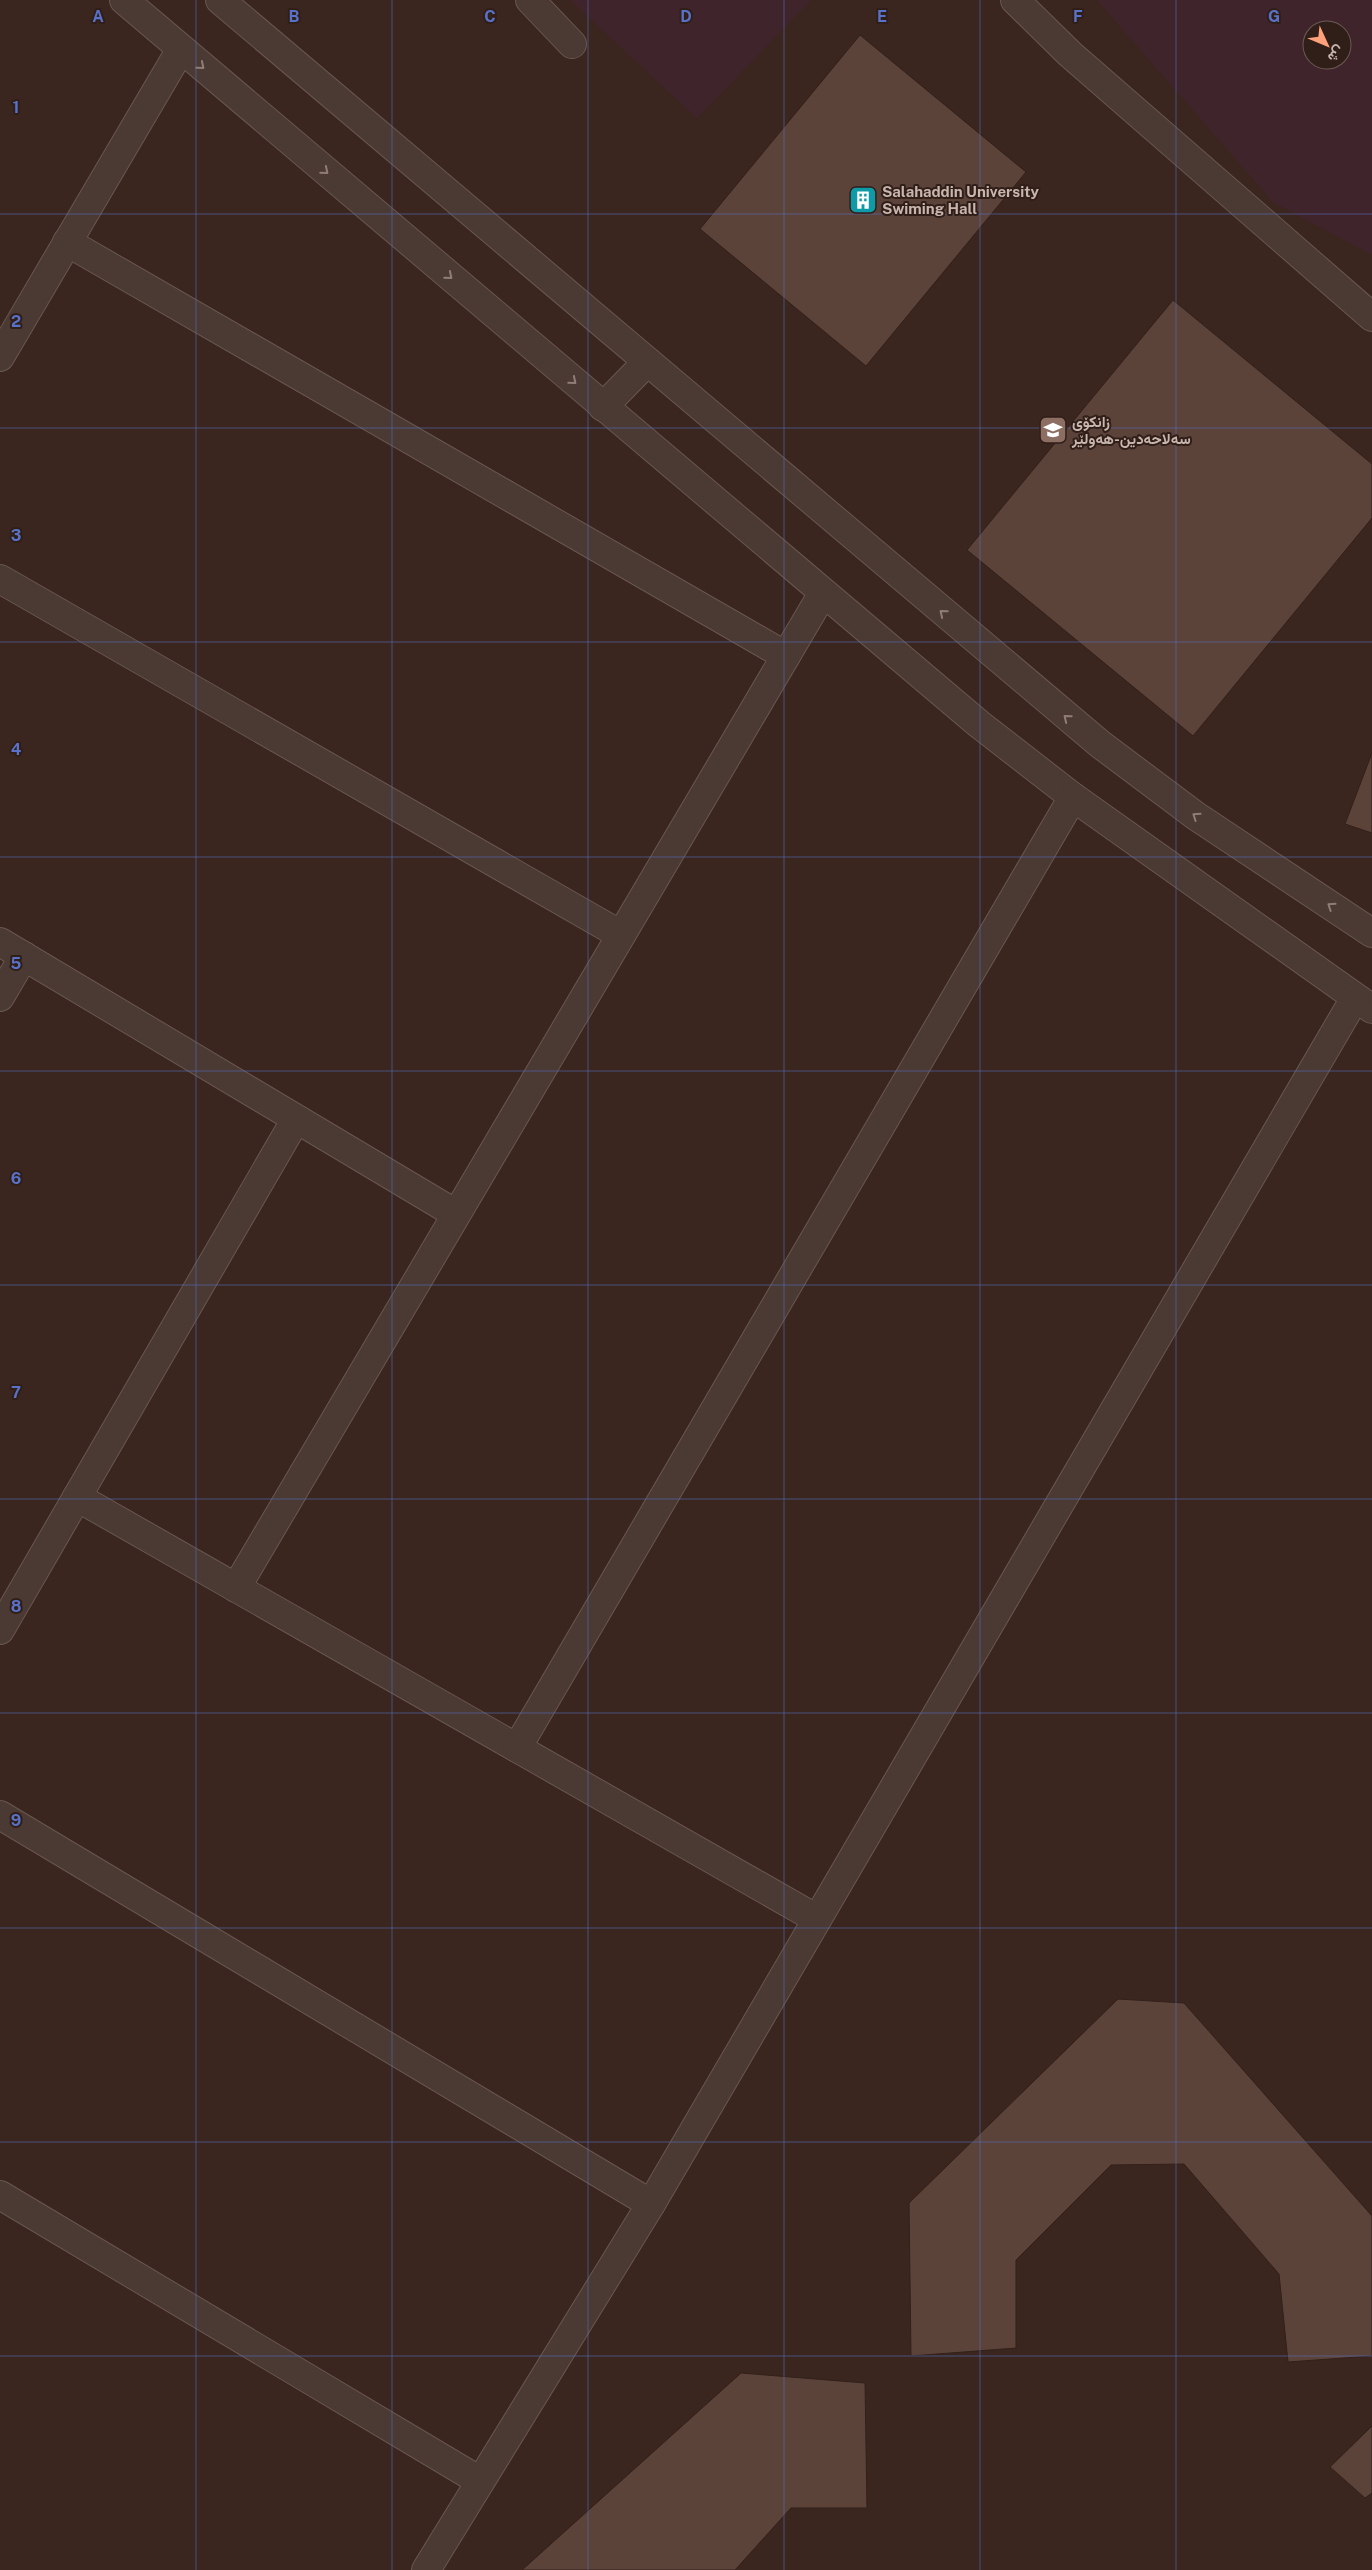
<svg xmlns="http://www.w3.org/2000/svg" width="1372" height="2570" viewBox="0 0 1372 2570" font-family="'Public Sans',Vazirmatn,sans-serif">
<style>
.green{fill:#40242c;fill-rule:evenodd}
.building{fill:#5b433a;stroke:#32201a}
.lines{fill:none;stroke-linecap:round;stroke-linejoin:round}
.minor-casing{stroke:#695750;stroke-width:30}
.minor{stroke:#4b3933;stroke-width:28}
.oneway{stroke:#907d76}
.grid{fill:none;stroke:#5972c9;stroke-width:1;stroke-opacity:0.55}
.labels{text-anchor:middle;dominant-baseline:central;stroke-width:4;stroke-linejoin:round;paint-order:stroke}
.poi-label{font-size:15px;font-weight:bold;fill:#c8b5ad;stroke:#301e18;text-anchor:start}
.grid-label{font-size:16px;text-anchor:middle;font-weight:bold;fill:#5972c9;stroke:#301e18;stroke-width:4;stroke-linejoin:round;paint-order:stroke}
</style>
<rect width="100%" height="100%" fill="#3b261f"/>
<!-- green -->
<g class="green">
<path d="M 570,0 L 811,0 L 697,118 Z"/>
<path d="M 1097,0 L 1372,0 L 1372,255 L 1273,202 ZM 1312,30 L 1342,30 L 1342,60 L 1312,60 Z"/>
</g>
<!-- building -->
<g class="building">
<path d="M 860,35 L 1026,172 L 866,366 L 700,229 Z"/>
<path d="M 1173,300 L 1372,464 L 1372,518 L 1193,736 L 967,550 Z"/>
<path d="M 1372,753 L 1372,833 L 1345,824 Z"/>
<path d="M 1118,1999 L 1184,2003 L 1372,2216 L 1372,2356 L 1288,2362 L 1279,2274 L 1184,2164 L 1111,2165 L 1016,2260 L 1016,2348 L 911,2356 L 909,2203 Z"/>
<path d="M 741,2373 L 865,2383 L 867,2508 L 791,2508 L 735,2570 L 522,2570 Z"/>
<path d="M 1372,2426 L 1372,2493 L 1365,2498 L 1330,2467 Z"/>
</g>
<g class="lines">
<!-- minor casing -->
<g class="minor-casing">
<g id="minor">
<path d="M 124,0 L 979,724 L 1073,797 L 1372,1009"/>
<path d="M 220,0 L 1100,744 L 1196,816 L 1372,933"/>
<path d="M 530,0 L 572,44"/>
<path d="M 1015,0 L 1070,54 L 1372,317"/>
<path d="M 67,242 L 786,656"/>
<path d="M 0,357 L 181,49"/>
<path d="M 603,407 L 647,362"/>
<path d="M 0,579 L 621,935"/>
<path d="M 0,942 L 456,1214"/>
<path d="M 0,997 L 24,956"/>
<path d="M 77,1497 L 817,1919"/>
<path d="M 236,1588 L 823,593"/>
<path d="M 0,1630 L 296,1119"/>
<path d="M 517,1748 L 1073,797"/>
<path d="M 0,1815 L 651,2204"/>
<path d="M 0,2195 L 480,2481"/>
<path d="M 426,2570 L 651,2204 L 1355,998"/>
</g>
</g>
<!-- minor -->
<use href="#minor" class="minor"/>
</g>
<!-- one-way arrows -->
<defs><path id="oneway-chevron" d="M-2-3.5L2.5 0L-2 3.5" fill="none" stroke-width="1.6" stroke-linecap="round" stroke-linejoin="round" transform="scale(1.25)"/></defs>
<g class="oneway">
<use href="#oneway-chevron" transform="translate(201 66) rotate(40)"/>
<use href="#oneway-chevron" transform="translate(325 171) rotate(40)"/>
<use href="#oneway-chevron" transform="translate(449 276) rotate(40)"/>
<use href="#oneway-chevron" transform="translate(573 381) rotate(40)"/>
<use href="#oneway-chevron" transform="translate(943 613) rotate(-140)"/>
<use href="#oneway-chevron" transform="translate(1067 718) rotate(-141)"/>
<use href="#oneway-chevron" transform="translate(1196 816) rotate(-145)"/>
<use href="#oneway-chevron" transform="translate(1331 906) rotate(-146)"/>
</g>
<!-- grid -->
<path class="grid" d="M 196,0 L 196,2570M 392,0 L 392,2570M 588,0 L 588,2570M 784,0 L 784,2570M 980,0 L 980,2570M 1176,0 L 1176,2570M 0,214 L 1372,214M 0,428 L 1372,428M 0,642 L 1372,642M 0,857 L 1372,857M 0,1071 L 1372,1071M 0,1285 L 1372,1285M 0,1499 L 1372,1499M 0,1713 L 1372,1713M 0,1928 L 1372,1928M 0,2142 L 1372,2142M 0,2356 L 1372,2356"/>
<!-- icons -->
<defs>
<g id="building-square" transform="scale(1.4375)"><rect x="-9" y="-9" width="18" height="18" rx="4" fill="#0f9aa8" stroke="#301e18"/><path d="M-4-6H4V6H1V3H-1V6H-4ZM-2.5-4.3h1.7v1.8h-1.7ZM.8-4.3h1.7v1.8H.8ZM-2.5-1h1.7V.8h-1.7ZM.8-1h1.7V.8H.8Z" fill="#fff"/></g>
<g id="university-square" transform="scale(1.4375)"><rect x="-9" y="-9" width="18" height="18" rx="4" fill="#8d6e63" stroke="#301e18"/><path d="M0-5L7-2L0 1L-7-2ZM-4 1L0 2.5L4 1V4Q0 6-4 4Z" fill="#fff"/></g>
</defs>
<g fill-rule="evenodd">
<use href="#building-square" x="863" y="200"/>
<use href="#university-square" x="1053" y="430"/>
</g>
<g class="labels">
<!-- poi labels -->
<g class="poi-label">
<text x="882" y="191">Salahaddin University<tspan x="882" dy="17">Swiming Hall</tspan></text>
<text x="1072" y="421">زانکۆی<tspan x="1072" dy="17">سەلاحەدین-هەولێر</tspan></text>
</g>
</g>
<g class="grid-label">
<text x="98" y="22">A</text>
<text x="294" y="22">B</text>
<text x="490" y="22">C</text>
<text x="686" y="22">D</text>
<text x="882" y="22">E</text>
<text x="1078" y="22">F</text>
<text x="1274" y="22">G</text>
<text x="16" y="113">1</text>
<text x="16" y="327">2</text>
<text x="16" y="541">3</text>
<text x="16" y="755">4</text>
<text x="16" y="969">5</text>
<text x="16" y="1184">6</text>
<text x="16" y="1398">7</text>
<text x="16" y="1612">8</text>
<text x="16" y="1826">9</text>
</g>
<!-- north arrow -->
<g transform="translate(1327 45) rotate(134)"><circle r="24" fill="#301e18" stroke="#6d5a54"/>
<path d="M0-4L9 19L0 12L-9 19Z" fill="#ffa17b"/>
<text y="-8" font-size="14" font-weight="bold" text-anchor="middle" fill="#c8b5ad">ش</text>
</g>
</svg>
